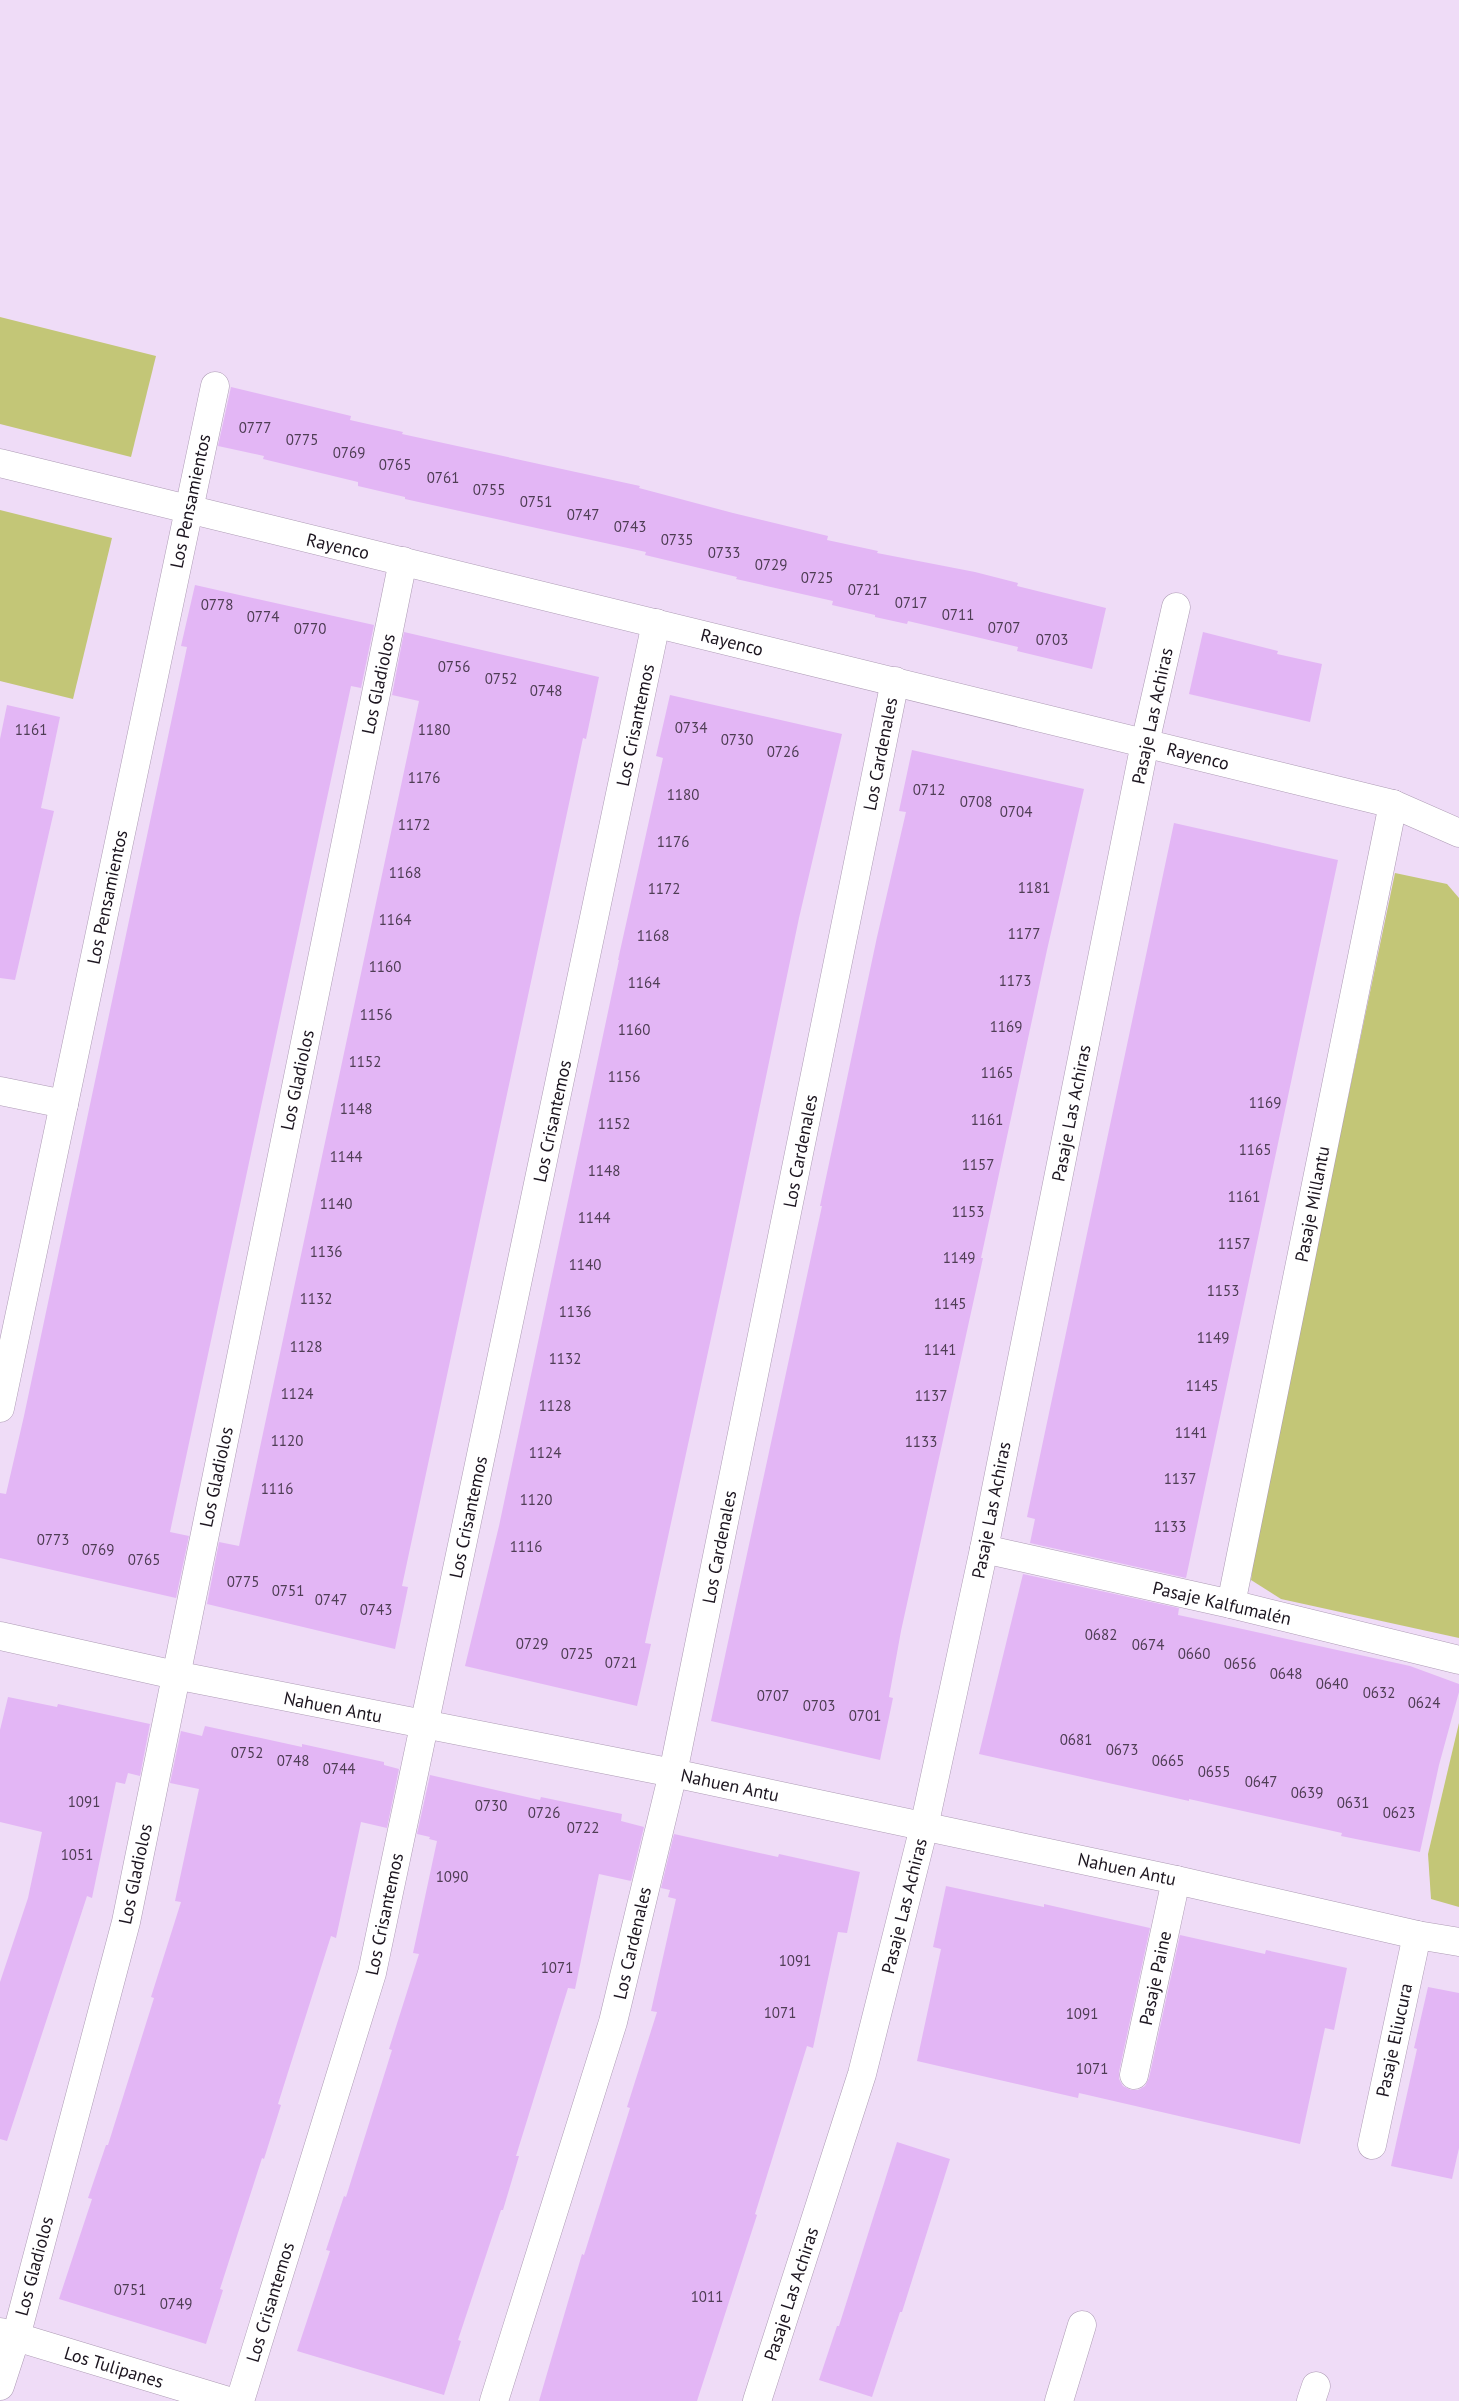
<svg xmlns="http://www.w3.org/2000/svg" width="1459" height="2401" viewBox="0 0 1459 2401" font-family="'PT Sans',sans-serif">
<style>
.green{fill:#c3c677}
.building{fill:#e3b6f5}
.lines{fill:none;stroke-linecap:round;stroke-linejoin:round}
.minor-casing{stroke:#ad9bb4;stroke-width:29}
.minor{stroke:#fff;stroke-width:28}
.labels{text-anchor:middle;dominant-baseline:central;stroke-width:5;stroke-linejoin:round;paint-order:stroke}
.number-label{font-size:15px;fill:#4e3d54}
.street-label{font-size:18px;fill:#1c151f;stroke:#fff}
</style>
<rect width="100%" height="100%" fill="#efdcf7"/>
<!-- green -->
<g class="green">
<path d="M 0,317 L 156,356 L 131,457 L 0,424 Z"/>
<path d="M 0,510 L 112,538 L 73,699 L 0,681 Z"/>
<path d="M 1395,873 L 1447,884 L 1459,898 L 1459,1638 L 1281,1599 L 1251,1580 L 1257,1532 Z"/>
<path d="M 1459,1723 L 1459,1907 L 1431,1899 L 1428,1854 Z"/>
</g>
<!-- building -->
<g class="building">
<path d="M 231,387 L 351,416 L 350,420 L 403,432 L 402,434 L 640,486 L 639,488 L 733,513 L 828,536 L 827,540 L 878,551 L 877,553 L 975,572 L 1018,583 L 1017,586 L 1106,608 L 1092,669 L 1017,651 L 1018,647 L 972,636 L 908,621 L 907,624 L 875,617 L 875,615 L 832,605 L 833,601 L 736,579 L 737,577 L 645,555 L 646,552 L 405,499 L 405,497 L 358,486 L 358,482 L 263,459 L 264,456 L 218,446 Z"/>
<path d="M 195,585 L 374,625 L 361,688 L 351,686 L 170,1532 L 189,1536 L 176,1598 L 0,1558 L 0,1493 L 6,1494 L 24,1416 L 187,647 L 181,646 Z"/>
<path d="M 404,632 L 599,677 L 586,739 L 583,738 L 402,1586 L 408,1587 L 395,1649 L 207,1604 L 219,1542 L 239,1546 L 419,701 L 392,695 Z"/>
<path d="M 1203,632 L 1278,651 L 1277,654 L 1322,664 L 1310,722 L 1189,694 Z"/>
<path d="M 670,695 L 842,734 L 799,918 L 726,1269 L 645,1643 L 651,1644 L 637,1706 L 465,1666 L 499,1526 L 619,960 L 618,960 L 663,758 L 656,756 Z"/>
<path d="M 7,705 L 60,717 L 41,808 L 54,811 L 15,980 L 0,978 L 0,739 Z"/>
<path d="M 912,750 L 1084,789 L 1047,950 L 981,1258 L 983,1258 L 901,1631 L 889,1697 L 893,1698 L 880,1760 L 711,1721 L 822,1206 L 820,1206 L 877,937 L 906,812 L 899,811 Z"/>
<path d="M 1174,823 L 1338,860 L 1186,1578 L 1030,1543 L 1035,1519 L 1027,1517 Z"/>
<path d="M 1023,1574 L 1179,1608 L 1178,1615 L 1183,1616 L 1410,1666 L 1459,1684 L 1459,1692 L 1439,1765 L 1420,1852 L 1341,1836 L 1342,1833 L 1189,1799 L 1189,1801 L 979,1754 Z"/>
<path d="M 8,1697 L 57,1707 L 58,1704 L 150,1724 L 140,1776 L 128,1773 L 125,1784 L 116,1782 L 92,1898 L 87,1896 L 7,2141 L 0,2139 L 0,1982 L 28,1898 L 42,1832 L 0,1822 L 0,1730 Z"/>
<path d="M 205,1726 L 302,1747 L 302,1744 L 384,1762 L 384,1765 L 399,1769 L 387,1828 L 361,1822 L 336,1938 L 331,1936 L 278,2104 L 281,2105 L 264,2159 L 262,2158 L 220,2289 L 223,2290 L 206,2344 L 59,2299 L 92,2199 L 88,2198 L 106,2145 L 108,2145 L 154,1998 L 151,1997 L 181,1902 L 175,1901 L 199,1789 L 170,1783 L 181,1731 L 202,1736 Z"/>
<path d="M 430,1775 L 540,1800 L 541,1797 L 622,1814 L 621,1821 L 644,1827 L 631,1881 L 599,1874 L 575,1989 L 568,1988 L 516,2156 L 519,2156 L 503,2210 L 501,2210 L 458,2340 L 461,2341 L 444,2395 L 297,2351 L 330,2251 L 326,2250 L 344,2196 L 346,2197 L 392,2050 L 389,2049 L 419,1954 L 413,1953 L 437,1841 L 429,1839 L 430,1837 L 417,1834 Z"/>
<path d="M 674,1834 L 778,1857 L 779,1854 L 860,1872 L 847,1933 L 838,1932 L 813,2048 L 807,2046 L 755,2214 L 757,2215 L 697,2401 L 539,2401 L 582,2254 L 584,2255 L 630,2108 L 627,2107 L 657,2012 L 651,2011 L 676,1899 L 668,1897 L 670,1890 L 661,1888 Z"/>
<path d="M 946,1886 L 1044,1907 L 1044,1904 L 1150,1928 L 1119,2072 L 1119,2079 L 1123,2086 L 1131,2090 L 1138,2090 L 1145,2086 L 1149,2078 L 1180,1935 L 1265,1954 L 1266,1950 L 1347,1968 L 1334,2030 L 1325,2028 L 1300,2144 L 1079,2093 L 1078,2098 L 917,2061 L 941,1949 L 933,1947 Z"/>
<path d="M 1428,1987 L 1459,1993 L 1459,2148 L 1452,2179 L 1391,2166 L 1417,2049 L 1414,2048 Z"/>
<path d="M 897,2142 L 950,2159 L 902,2312 L 900,2312 L 872,2397 L 819,2380 L 837,2326 L 839,2326 Z"/>
</g>
<g class="lines">
<!-- minor casing -->
<g class="minor-casing">
<g id="minor">
<path d="M 0,463 L 1393,804 L 1459,833"/>
<path d="M 0,1091 L 64,1104"/>
<path d="M 0,1408 L 215,386"/>
<path d="M 984,1549 L 1231,1604 L 1459,1660"/>
<path d="M 1231,1604 L 1393,804"/>
<path d="M 0,1636 L 175,1675 L 673,1773 L 1176,1880 L 1417,1935 L 1459,1942"/>
<path d="M 1134,2075 L 1176,1880"/>
<path d="M 1372,2145 L 1417,1935"/>
<path d="M 0,2332 L 228,2401"/>
<path d="M 0,2386 L 16,2337 L 126,1922 L 403,561"/>
<path d="M 240,2401 L 372,1973 L 656,623"/>
<path d="M 494,2401 L 613,2022 L 673,1773 L 895,681"/>
<path d="M 757,2401 L 862,2074 L 924,1827 L 984,1549 L 1145,743 L 1176,607"/>
<path d="M 1059,2401 L 1082,2325"/>
<path d="M 1311,2401 L 1316,2386"/>
</g>
</g>
<!-- minor -->
<use href="#minor" class="minor"/>
</g>
<g class="labels">
<!-- number labels -->
<g class="number-label">
<text x="255" y="427">0777</text>
<text x="302" y="439">0775</text>
<text x="349" y="452">0769</text>
<text x="395" y="464">0765</text>
<text x="443" y="477">0761</text>
<text x="489" y="489">0755</text>
<text x="536" y="501">0751</text>
<text x="583" y="514">0747</text>
<text x="630" y="526">0743</text>
<text x="677" y="539">0735</text>
<text x="724" y="552">0733</text>
<text x="771" y="564">0729</text>
<text x="817" y="577">0725</text>
<text x="864" y="589">0721</text>
<text x="911" y="602">0717</text>
<text x="217" y="604">0778</text>
<text x="958" y="614">0711</text>
<text x="263" y="616">0774</text>
<text x="1004" y="627">0707</text>
<text x="310" y="628">0770</text>
<text x="1052" y="639">0703</text>
<text x="454" y="666">0756</text>
<text x="501" y="678">0752</text>
<text x="546" y="690">0748</text>
<text x="691" y="727">0734</text>
<text x="31" y="729">1161</text>
<text x="434" y="729">1180</text>
<text x="737" y="739">0730</text>
<text x="783" y="751">0726</text>
<text x="424" y="777">1176</text>
<text x="929" y="789">0712</text>
<text x="683" y="794">1180</text>
<text x="976" y="801">0708</text>
<text x="1016" y="811">0704</text>
<text x="414" y="824">1172</text>
<text x="673" y="841">1176</text>
<text x="405" y="872">1168</text>
<text x="1034" y="887">1181</text>
<text x="664" y="888">1172</text>
<text x="395" y="919">1164</text>
<text x="1024" y="933">1177</text>
<text x="653" y="935">1168</text>
<text x="385" y="966">1160</text>
<text x="1015" y="980">1173</text>
<text x="644" y="982">1164</text>
<text x="376" y="1014">1156</text>
<text x="1006" y="1026">1169</text>
<text x="634" y="1029">1160</text>
<text x="365" y="1061">1152</text>
<text x="997" y="1072">1165</text>
<text x="624" y="1076">1156</text>
<text x="1265" y="1102">1169</text>
<text x="356" y="1108">1148</text>
<text x="987" y="1119">1161</text>
<text x="614" y="1123">1152</text>
<text x="1255" y="1149">1165</text>
<text x="346" y="1156">1144</text>
<text x="978" y="1164">1157</text>
<text x="604" y="1170">1148</text>
<text x="1244" y="1196">1161</text>
<text x="336" y="1203">1140</text>
<text x="968" y="1211">1153</text>
<text x="594" y="1217">1144</text>
<text x="1234" y="1243">1157</text>
<text x="326" y="1251">1136</text>
<text x="959" y="1257">1149</text>
<text x="585" y="1264">1140</text>
<text x="1223" y="1290">1153</text>
<text x="316" y="1298">1132</text>
<text x="950" y="1303">1145</text>
<text x="575" y="1311">1136</text>
<text x="1213" y="1337">1149</text>
<text x="306" y="1346">1128</text>
<text x="940" y="1349">1141</text>
<text x="565" y="1358">1132</text>
<text x="1202" y="1385">1145</text>
<text x="297" y="1393">1124</text>
<text x="931" y="1395">1137</text>
<text x="555" y="1405">1128</text>
<text x="1191" y="1432">1141</text>
<text x="287" y="1440">1120</text>
<text x="921" y="1441">1133</text>
<text x="545" y="1452">1124</text>
<text x="1180" y="1478">1137</text>
<text x="277" y="1488">1116</text>
<text x="536" y="1499">1120</text>
<text x="1170" y="1526">1133</text>
<text x="53" y="1539">0773</text>
<text x="526" y="1546">1116</text>
<text x="98" y="1549">0769</text>
<text x="144" y="1559">0765</text>
<text x="243" y="1581">0775</text>
<text x="288" y="1590">0751</text>
<text x="331" y="1599">0747</text>
<text x="376" y="1609">0743</text>
<text x="1101" y="1634">0682</text>
<text x="532" y="1643">0729</text>
<text x="1148" y="1644">0674</text>
<text x="577" y="1653">0725</text>
<text x="1194" y="1653">0660</text>
<text x="621" y="1662">0721</text>
<text x="1240" y="1663">0656</text>
<text x="1286" y="1673">0648</text>
<text x="1332" y="1683">0640</text>
<text x="1379" y="1692">0632</text>
<text x="773" y="1695">0707</text>
<text x="1424" y="1702">0624</text>
<text x="819" y="1705">0703</text>
<text x="865" y="1715">0701</text>
<text x="1076" y="1739">0681</text>
<text x="1122" y="1749">0673</text>
<text x="247" y="1752">0752</text>
<text x="293" y="1760">0748</text>
<text x="1168" y="1760">0665</text>
<text x="339" y="1768">0744</text>
<text x="1214" y="1771">0655</text>
<text x="1261" y="1781">0647</text>
<text x="1307" y="1792">0639</text>
<text x="84" y="1801">1091</text>
<text x="1353" y="1802">0631</text>
<text x="491" y="1805">0730</text>
<text x="544" y="1812">0726</text>
<text x="1399" y="1812">0623</text>
<text x="583" y="1827">0722</text>
<text x="77" y="1854">1051</text>
<text x="452" y="1876">1090</text>
<text x="795" y="1960">1091</text>
<text x="557" y="1967">1071</text>
<text x="780" y="2012">1071</text>
<text x="1082" y="2013">1091</text>
<text x="1092" y="2068">1071</text>
<text x="130" y="2289">0751</text>
<text x="707" y="2296">1011</text>
<text x="176" y="2303">0749</text>
</g>
<!-- street labels -->
<g class="street-label">
<text transform="translate(190 501) rotate(-78)">Los Pensamientos</text>
<text transform="translate(338 546) rotate(13)">Rayenco</text>
<text transform="translate(732 642) rotate(14)">Rayenco</text>
<text transform="translate(378 684) rotate(-78)">Los Gladiolos</text>
<text transform="translate(1152 716) rotate(-78)">Pasaje Las Achiras</text>
<text transform="translate(635 725) rotate(-78)">Los Crisantemos</text>
<text transform="translate(880 754) rotate(-79)">Los Cardenales</text>
<text transform="translate(1198 756) rotate(14)">Rayenco</text>
<text transform="translate(107 897) rotate(-78)">Los Pensamientos</text>
<text transform="translate(297 1080) rotate(-78)">Los Gladiolos</text>
<text transform="translate(1071 1113) rotate(-79)">Pasaje Las Achiras</text>
<text transform="translate(552 1121) rotate(-78)">Los Crisantemos</text>
<text transform="translate(800 1151) rotate(-79)">Los Cardenales</text>
<text transform="translate(1312 1204) rotate(-79)">Pasaje Millantu</text>
<text transform="translate(216 1477) rotate(-78)">Los Gladiolos</text>
<text transform="translate(991 1510) rotate(-79)">Pasaje Las Achiras</text>
<text transform="translate(468 1517) rotate(-78)">Los Crisantemos</text>
<text transform="translate(719 1547) rotate(-79)">Los Cardenales</text>
<text transform="translate(1222 1603) rotate(13)">Pasaje Kalfumalén</text>
<text transform="translate(333 1707) rotate(11)">Nahuen Antu</text>
<text transform="translate(730 1785) rotate(12)">Nahuen Antu</text>
<text transform="translate(1127 1869) rotate(12)">Nahuen Antu</text>
<text transform="translate(135 1874) rotate(-78)">Los Gladiolos</text>
<text transform="translate(904 1906) rotate(-76)">Pasaje Las Achiras</text>
<text transform="translate(384 1914) rotate(-78)">Los Crisantemos</text>
<text transform="translate(632 1943) rotate(-77)">Los Cardenales</text>
<text transform="translate(1155 1978) rotate(-78)">Pasaje Paine</text>
<text transform="translate(1394 2040) rotate(-78)">Pasaje Eliucura</text>
<text transform="translate(34 2266) rotate(-75)">Los Gladiolos</text>
<text transform="translate(791 2294) rotate(-72)">Pasaje Las Achiras</text>
<text transform="translate(270 2302) rotate(-73)">Los Crisantemos</text>
<text transform="translate(114 2367) rotate(17)">Los Tulipanes</text>
</g>
</g>
</svg>
